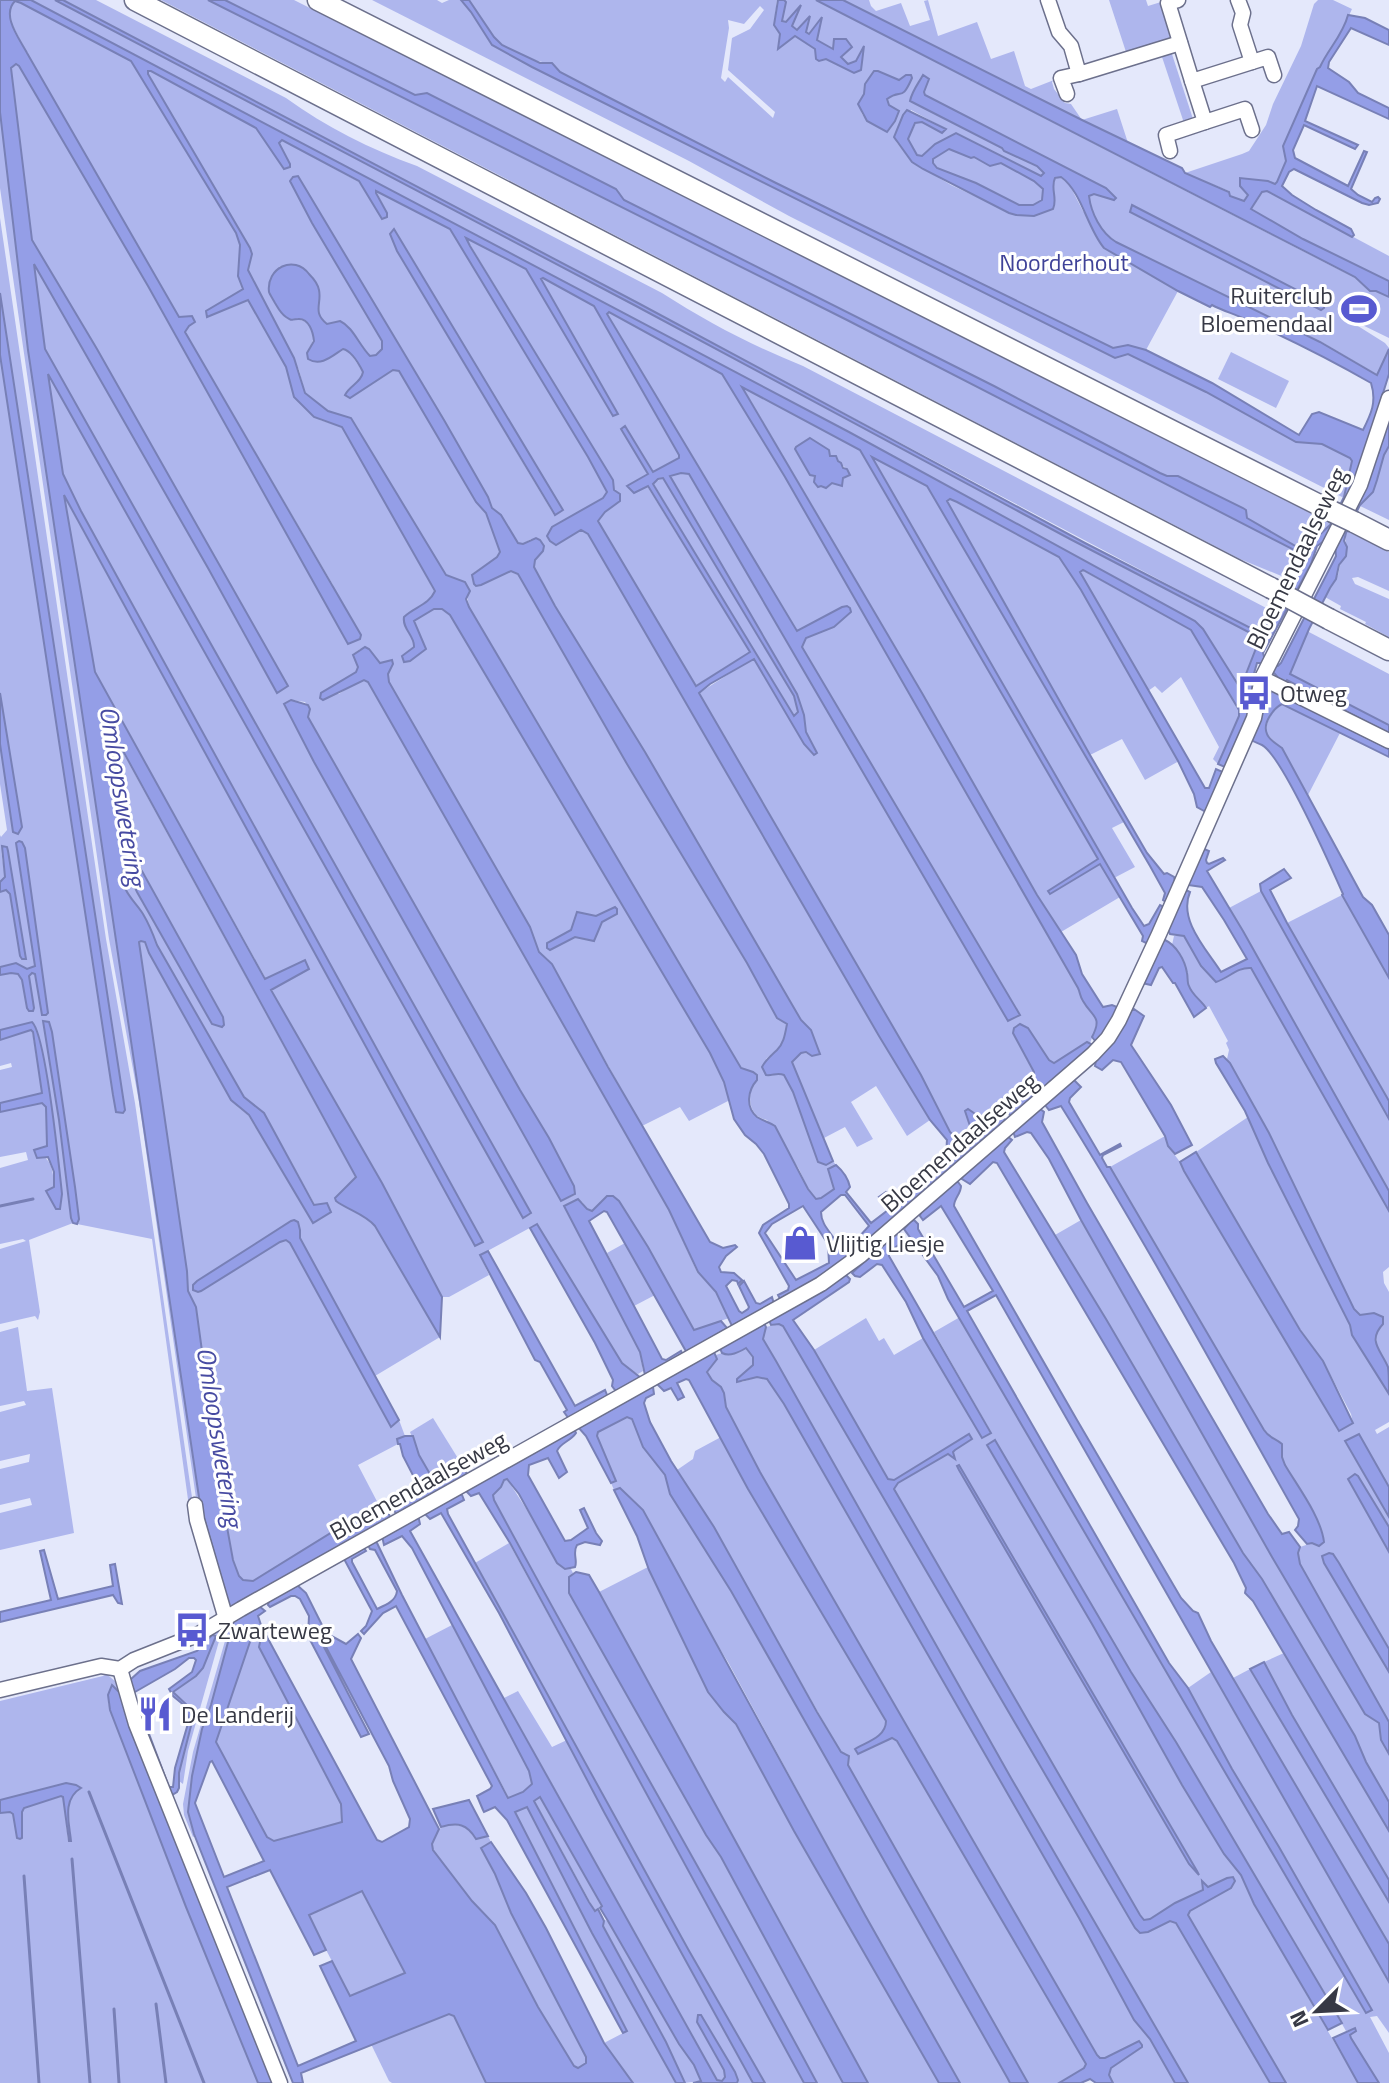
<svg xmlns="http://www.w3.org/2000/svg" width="1389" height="2083" viewBox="0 0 1389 2083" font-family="'Titillium Web',sans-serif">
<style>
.green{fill:#aeb6ed;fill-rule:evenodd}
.water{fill:#949ee7;stroke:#7880b6;stroke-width:2;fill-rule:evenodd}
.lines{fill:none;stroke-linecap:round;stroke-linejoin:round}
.stream{stroke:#7880b6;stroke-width:3}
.minor-casing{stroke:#6c708c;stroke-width:17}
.highway-casing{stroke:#6c708c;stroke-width:23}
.minor{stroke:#fff;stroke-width:14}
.highway{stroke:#fff;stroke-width:20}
.highway-bridge-casing{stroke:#6c708c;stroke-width:23;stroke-linecap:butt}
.highway-bridge{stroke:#fff;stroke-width:20}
.labels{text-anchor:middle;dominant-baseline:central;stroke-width:6;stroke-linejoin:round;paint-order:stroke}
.park-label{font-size:24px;fill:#3f4298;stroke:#fff}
.poi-label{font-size:24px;fill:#373945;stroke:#fff;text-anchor:start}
.street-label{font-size:24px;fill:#373945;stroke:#fff}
.water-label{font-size:26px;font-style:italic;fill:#474ba2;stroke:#fff}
</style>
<rect width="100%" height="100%" fill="#e4e8fb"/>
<!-- green -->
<g class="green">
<path d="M 31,0 L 55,0 L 636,306 L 1070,539 L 1261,638 L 1246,674 L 1244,691 L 1242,691 L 1203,629 L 1195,621 L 849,432 Z"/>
<path d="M 63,0 L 96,0 L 286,98 C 326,127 370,149 417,166 L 662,293 C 707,322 753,346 803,366 L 1274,612 L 1264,632 L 1260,633 Z"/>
<path d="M 161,0 L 208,0 L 847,320 L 1296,551 L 1298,548 L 1247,518 L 1246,516 L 1246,510 L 1243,508 L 1178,476 L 1167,476 L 1160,473 L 994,386 L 624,200 L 616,189 L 427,94 L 415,95 L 225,0 L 294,0 L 1330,523 L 1325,531 L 1313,541 L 1291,580 L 1240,559 Z"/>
<path d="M 372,0 L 437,0 L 442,3 L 449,0 L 777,0 L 774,25 L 780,34 L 779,48 L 795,36 L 816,49 L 816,59 L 826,59 L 854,73 L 862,48 L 856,61 L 848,64 L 834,49 L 817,40 L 821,19 L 809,34 L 806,32 L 809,17 L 797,30 L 792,27 L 798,8 L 787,22 L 782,21 L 786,3 L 784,0 L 816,0 L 1355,278 L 1370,291 L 1376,291 L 1389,297 L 1389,338 L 1352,320 L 1350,321 L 1385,343 L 1389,348 L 1380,373 L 1378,375 L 1320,341 L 1116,242 C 1101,233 1091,213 1089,196 L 1106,188 L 925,95 L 924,92 L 929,79 C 918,85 912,89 912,102 L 1002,148 L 1004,151 L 1037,166 L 1044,173 L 1041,176 L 956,133 L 931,147 L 922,156 L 917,155 L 908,139 L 916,123 L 922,122 L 942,133 L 946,129 L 911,110 L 894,135 L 897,143 L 912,162 L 951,185 L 1002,209 L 1023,216 L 1031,215 L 1055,204 L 1053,180 L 1060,177 L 1070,186 L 1083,211 L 1111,245 L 1178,291 L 1146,350 L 1128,345 L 1113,348 L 776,183 L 560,72 L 552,63 C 536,63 504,50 494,37 C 486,27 484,19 472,13 L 492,45 L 532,67 L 1115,358 L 1128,354 L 1206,392 L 1296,442 L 1322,444 L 1346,455 L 1352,460 L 1344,498 L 789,216 L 689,161 ZM 760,6 L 764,10 L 750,29 L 732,38 L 728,70 L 775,112 L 773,118 L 728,77 L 725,82 L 721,78 L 729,28 L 728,20 L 744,24 ZM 874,71 L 878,71 L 899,80 L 906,75 L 910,83 C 904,99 897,91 887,99 L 895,119 L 890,129 L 867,121 L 862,114 L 859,103 L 864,94 L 865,84 Z"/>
<path d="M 843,0 L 869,0 L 871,6 L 876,11 L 901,3 L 910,26 L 930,20 L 924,1 L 928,0 L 938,36 L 977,22 L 991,59 L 1014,51 L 1025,86 L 1031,89 L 1054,80 L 1052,82 L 1054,89 L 1065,103 L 1071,104 L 1082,120 L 1117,109 L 1128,143 Z"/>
<path d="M 1109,0 L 1146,0 L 1148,6 L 1161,2 L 1172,40 L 1127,55 Z"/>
<path d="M 1318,0 L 1333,0 L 1352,9 C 1349,15 1347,21 1345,27 C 1338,42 1326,52 1320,67 L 1317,69 L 1283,146 L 1286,160 L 1277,182 L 1275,184 L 1267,181 L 1240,178 L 1248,195 L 1244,202 L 1230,196 L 1229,191 L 1185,173 L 1242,154 L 1249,151 L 1266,125 L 1273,104 L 1301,46 L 1314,4 Z"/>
<path d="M 15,1 L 21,3 L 131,61 L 236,233 L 240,245 L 238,276 L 243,289 L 206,311 L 207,316 L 248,300 L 286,367 L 294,397 L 320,420 L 342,427 L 435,592 L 425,604 L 410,612 L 405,627 L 414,642 L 414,647 L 402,656 L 404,662 L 410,661 L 426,649 L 414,621 L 434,609 L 442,609 L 450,615 L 710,1053 L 724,1082 L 730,1100 L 689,1121 L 680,1107 L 642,1126 L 552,965 L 539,952 L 530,927 L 389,682 L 388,674 L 393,664 L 391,660 L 380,663 L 369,649 L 360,649 L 353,654 L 358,667 L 356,672 L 321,693 L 339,694 L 349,687 L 364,680 L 368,682 L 669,1210 L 697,1272 L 716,1292 L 729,1318 L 694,1330 L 601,1201 L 598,1207 L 592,1211 L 587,1209 L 582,1202 L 564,1205 L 640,1352 L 643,1371 L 638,1374 L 627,1368 L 622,1363 L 537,1224 L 480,1255 L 489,1275 L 449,1297 L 442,1297 L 382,1183 L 271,990 L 309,969 L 305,961 L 266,979 L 95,672 L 63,491 L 76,518 L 475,1246 L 482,1242 L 81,511 L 63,474 L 47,372 L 523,1218 L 531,1214 L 45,349 L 33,262 L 208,568 L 276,692 L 288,686 L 97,349 L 32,240 L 11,68 L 16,64 L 19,66 L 148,286 L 348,644 L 333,585 L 185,332 L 189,326 L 195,322 L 192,316 L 179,318 L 27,53 L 12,24 L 9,8 ZM 291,700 L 305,702 L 310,709 L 308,717 L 520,1090 L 549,1138 L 574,1186 L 575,1195 L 561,1201 L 314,762 L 284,705 Z"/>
<path d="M 1171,51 L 1193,119 L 1184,123 L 1161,54 Z"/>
<path d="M 148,71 L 151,71 L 256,128 L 284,169 L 279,143 L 282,140 L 359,182 L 382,219 L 387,213 L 376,191 L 450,229 L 588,457 L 607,492 L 603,498 L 552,527 L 547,536 L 553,544 L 581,530 L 588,534 L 930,1120 L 907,1136 L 876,1086 L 851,1102 L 873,1139 L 857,1147 L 845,1127 L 824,1138 L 792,1062 L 800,1053 L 820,1054 L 811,1030 L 801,1020 L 645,752 L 555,606 L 534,567 L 535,560 L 531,539 L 523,544 L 518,543 L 501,515 L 492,508 L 488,497 L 444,420 L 292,177 L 290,181 L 312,223 L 383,341 L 383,349 L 376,355 L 370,356 C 362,348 350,324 342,322 C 338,321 331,323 327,324 C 315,316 318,303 319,290 L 280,266 C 263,287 270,306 292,320 C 310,317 320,334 309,348 L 323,361 L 343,349 L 348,350 L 363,372 L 362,379 L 347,391 L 393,370 L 399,371 L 476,502 L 486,513 L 500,552 L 497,557 L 472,574 L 481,585 L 511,571 L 518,574 L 627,764 L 747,963 L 777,1017 L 788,1024 C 784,1042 781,1047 766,1059 L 771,1076 L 779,1073 L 784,1074 L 789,1082 L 826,1165 L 833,1161 L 836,1165 L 828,1169 L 834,1189 L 821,1198 L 816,1199 L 808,1189 L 799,1169 L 767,1120 C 743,1115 751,1090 753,1072 L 741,1068 L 469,607 L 467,595 L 453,579 L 446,576 L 351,418 L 328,411 L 305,393 L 299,370 L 247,270 L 252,255 L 148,73 ZM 393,230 L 409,255 L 563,510 L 554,515 L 397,251 L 390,234 Z"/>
<path d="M 0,112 L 28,350 L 202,1516 L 199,1519 L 139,1102 L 109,939 L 0,188 Z"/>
<path d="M 949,149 L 974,157 L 992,166 L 1001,163 L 1034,181 L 1043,189 L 1042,201 L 1033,205 L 1019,205 L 976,183 L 937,168 L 933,163 L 933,159 Z"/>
<path d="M 1267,191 L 1389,256 L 1389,281 L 1303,239 L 1251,210 L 1263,192 Z"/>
<path d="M 0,218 L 106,939 L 135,1103 L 194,1511 L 190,1514 L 152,1239 L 77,1224 L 79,1222 L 43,1022 L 59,1120 L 73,1223 L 29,1240 L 40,1312 L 38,1320 L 35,1316 L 0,1324 L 0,1249 L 26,1241 L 23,1239 L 0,1244 L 0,1168 L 28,1160 L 26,1152 L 0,1157 L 0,1112 L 43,1103 L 46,1107 L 47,1146 L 35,1150 C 52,1160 53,1168 54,1187 L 62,1194 L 32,1022 L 0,1030 L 0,975 L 11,973 L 18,974 L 22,980 L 27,1008 L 34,1008 L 29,976 L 32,973 L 35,974 L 40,1003 L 19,841 L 16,844 L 35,966 L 27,969 L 16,963 L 0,967 L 0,892 L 6,890 L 10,894 L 22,959 L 1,849 L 5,877 L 0,882 L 0,835 L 1,837 L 7,830 L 0,784 L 0,743 L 13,832 L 22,827 L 0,693 L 0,355 L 113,1095 L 116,1112 L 123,1113 L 125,1110 L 0,293 Z"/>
<path d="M 466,238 L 526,269 L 555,316 L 541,279 L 543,278 L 594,306 L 679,455 L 679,457 L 653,472 L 625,426 L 648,475 L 627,486 L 647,486 L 750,652 L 695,686 L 598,521 L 605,512 L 620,501 L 614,490 L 613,480 Z"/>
<path d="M 608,312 L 722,373 L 785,477 L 1078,988 C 1089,1018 1105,1008 1090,1043 L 1087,1042 L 1054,1063 L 1049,1060 L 1037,1041 L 1013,1034 L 1034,1073 L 1033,1084 L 995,1117 L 984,1120 L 968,1109 L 966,1111 L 970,1126 L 969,1130 L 979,1130 L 981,1132 L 974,1140 L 968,1142 L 961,1142 L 950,1132 L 921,1075 L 699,693 L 754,658 L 804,744 C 807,725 803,711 797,694 L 669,476 L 681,473 L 689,474 L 1008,1021 L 1020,1015 L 802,647 L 806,638 L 834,627 L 819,620 L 797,631 L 608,317 L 607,314 Z"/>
<path d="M 1231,352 L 1289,381 L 1276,408 L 1218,379 Z"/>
<path d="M 742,386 L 860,450 L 1098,860 L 1049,890 L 1051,893 L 1100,864 L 1120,897 L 1061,932 L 1037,895 L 922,693 ZM 811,438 L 847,469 L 849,474 L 821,485 L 815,476 L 810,475 L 796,449 L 796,447 Z"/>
<path d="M 1382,446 L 1389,446 L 1389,520 L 1356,504 Z"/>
<path d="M 873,456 L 927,486 L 1124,822 L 1112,828 L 1135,867 L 1114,878 L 871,457 Z"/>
<path d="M 663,478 L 794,696 L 798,712 L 794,717 L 653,483 Z"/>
<path d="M 950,499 L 1059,557 L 1081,590 L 1179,761 L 1145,780 L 1122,739 L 1090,755 L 948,505 L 947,501 Z"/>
<path d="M 1347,531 L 1389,552 L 1389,591 L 1358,577 L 1352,578 L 1355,584 L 1389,599 L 1389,637 L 1365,624 L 1366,622 L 1340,609 L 1341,606 L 1325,597 L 1338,575 L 1341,561 L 1345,558 C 1347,548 1344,541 1347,531 Z"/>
<path d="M 1082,570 L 1191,630 L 1239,710 L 1239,715 L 1218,764 L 1213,759 L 1219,747 L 1181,677 L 1162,693 L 1155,686 L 1148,691 L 1080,572 Z"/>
<path d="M 1307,631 L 1389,674 L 1389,725 L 1289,674 Z"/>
<path d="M 1282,704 L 1340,733 L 1307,797 L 1282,749 L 1266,733 C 1266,722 1272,709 1282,704 Z"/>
<path d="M 109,727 L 356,1178 L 335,1198 L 336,1201 C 348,1209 367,1216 375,1226 L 440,1337 L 375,1376 L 299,1238 L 300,1230 L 298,1222 L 291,1221 L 193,1285 L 197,1292 L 201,1291 L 280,1242 L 286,1240 L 290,1243 L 391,1426 L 399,1420 L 405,1436 L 397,1439 L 398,1444 L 358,1465 L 381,1509 L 334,1531 L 253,1581 L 243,1580 L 239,1576 L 233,1560 L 223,1505 L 196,1307 L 188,1292 L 187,1271 L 141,959 L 141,952 L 138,943 L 141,941 L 145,942 L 149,953 L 238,1107 L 248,1115 L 313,1223 L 331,1212 L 315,1205 L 264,1113 L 244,1097 L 157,945 L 150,927 L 140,909 L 130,900 L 122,878 L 123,871 L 128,872 L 137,892 L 223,1016 L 142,871 C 136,863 127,856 123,847 L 106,729 Z"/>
<path d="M 1261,891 L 1389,1119 L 1389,1191 L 1229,908 Z"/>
<path d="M 1342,895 L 1389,978 L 1389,1101 L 1287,923 Z"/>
<path d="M 1174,936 L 1184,936 L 1201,966 L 1216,982 C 1229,978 1237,967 1251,968 L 1389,1211 L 1389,1267 L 1383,1272 L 1384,1283 L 1389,1292 L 1389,1369 L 1377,1345 L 1374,1313 L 1360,1315 L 1354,1309 L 1269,1133 L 1227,1059 L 1229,1050 L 1226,1043 L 1228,1041 L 1209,1006 L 1206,1008 L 1191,990 L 1188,985 L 1186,968 L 1179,953 L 1172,945 Z"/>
<path d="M 32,1030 L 42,1093 L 0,1103 L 0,1070 L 12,1067 L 11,1063 L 0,1066 L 0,1040 Z"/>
<path d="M 1248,1117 L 1268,1163 L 1350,1325 L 1352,1335 L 1389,1394 L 1389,1422 L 1375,1430 L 1377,1434 L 1389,1427 L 1389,1487 L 1359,1434 L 1345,1442 L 1389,1517 L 1389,1527 L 1378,1509 L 1348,1480 L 1389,1552 L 1389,1649 L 1333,1554 L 1324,1563 L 1389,1672 L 1389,1722 L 1300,1564 L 1298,1553 L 1300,1547 L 1312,1543 L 1319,1524 L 1285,1465 C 1281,1456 1283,1449 1277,1440 L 1269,1438 L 1264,1430 L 1110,1167 L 1165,1136 L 1168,1146 L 1180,1162 L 1339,1431 L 1353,1423 L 1351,1414 L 1323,1361 L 1300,1329 L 1196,1152 Z"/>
<path d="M 1081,1220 L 1272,1557 L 1365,1714 L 1379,1723 L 1381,1740 L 1389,1754 L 1389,1802 L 1366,1762 L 1355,1736 L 1262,1579 L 1243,1553 L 1055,1235 Z"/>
<path d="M 625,1243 L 655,1295 L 634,1306 L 607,1253 Z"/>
<path d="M 960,1317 L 1165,1667 L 1279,1847 L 1232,1769 L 1188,1688 L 1211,1672 L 1389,1982 L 1389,2033 L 1377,2016 L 1370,2017 L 1389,2053 L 1389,2083 L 1379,2083 L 1351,2038 L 1350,2035 L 1356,2031 L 1355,2028 L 1346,2031 L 1310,1968 L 1176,1742 L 1131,1672 L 995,1440 L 987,1446 L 1092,1624 L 1182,1785 L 1224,1854 L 1241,1875 L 1254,1904 L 1358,2083 L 1286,2083 L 1188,1915 L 1190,1911 L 1231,1888 L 1227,1878 L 1208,1887 L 1202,1882 L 1203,1890 L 1175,1903 L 1150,1919 L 1144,1920 L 1140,1915 L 894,1489 L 898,1483 L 948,1453 L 953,1458 L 955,1458 L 953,1452 L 955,1450 L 971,1440 L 968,1435 L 894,1480 L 888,1479 L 814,1350 L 866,1318 L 879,1341 L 884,1338 L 894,1355 L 923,1338 L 982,1438 L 991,1432 L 934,1332 Z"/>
<path d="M 779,1324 L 783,1326 L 1135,1928 L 1140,1933 L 1148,1932 L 1170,1921 L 1176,1923 L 1270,2083 L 1188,2083 L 1011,1778 L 776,1361 L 763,1339 L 766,1327 Z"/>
<path d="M 18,1327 L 27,1391 L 52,1388 L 74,1533 L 0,1550 L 0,1513 L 32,1505 L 30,1498 L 0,1505 L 0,1469 L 29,1462 L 30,1454 L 0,1461 L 0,1412 L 26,1405 L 24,1401 L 0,1406 L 0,1332 Z"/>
<path d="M 746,1348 L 753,1357 L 753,1365 L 737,1379 L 742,1382 L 757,1377 L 767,1379 L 784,1404 L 1079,1918 L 1134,2020 L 1150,2039 L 1175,2083 L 1113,2083 L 1109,2075 L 1111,2068 L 1142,2047 L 1142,2044 L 1139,2041 L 1105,2058 L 1100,2058 L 1097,2055 L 760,1472 L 726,1407 L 721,1387 L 712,1380 L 707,1372 L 717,1359 L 716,1355 L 722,1353 C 730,1357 739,1352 746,1348 Z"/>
<path d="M 627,1417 L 632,1419 L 643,1447 L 665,1475 L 670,1494 L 731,1591 L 1010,2083 L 960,2083 L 865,1915 L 728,1662 L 620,1488 L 614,1490 L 611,1483 L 615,1480 L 597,1436 L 598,1432 Z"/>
<path d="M 433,1418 L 464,1468 L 440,1480 L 434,1481 L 419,1455 L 410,1432 Z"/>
<path d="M 721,1437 L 748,1489 L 886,1721 C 886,1737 868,1742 856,1749 L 859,1754 L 892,1738 L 897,1741 L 1086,2064 L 1084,2068 L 1059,2083 L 1028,2083 L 1021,2073 L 848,1765 L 849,1758 L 847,1754 L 841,1752 L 736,1569 L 714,1527 L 677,1470 L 693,1459 L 695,1451 Z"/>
<path d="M 507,1479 L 565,1569 L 571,1569 L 573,1573 C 568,1580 568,1585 569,1593 L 706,1835 L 721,1857 L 843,2083 L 817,2083 C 712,1887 599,1696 494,1500 L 492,1495 L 501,1486 L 504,1480 Z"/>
<path d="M 509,1543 L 804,2083 L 765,2083 L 688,1949 L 475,1563 Z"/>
<path d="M 648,1567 L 708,1692 L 724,1712 L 736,1724 L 794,1831 L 939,2083 L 868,2083 L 599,1592 Z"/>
<path d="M 234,1620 L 211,1705 L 202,1729 L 192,1775 L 188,1812 L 195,1836 L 193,1837 L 184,1815 L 183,1804 L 193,1752 L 227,1634 L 227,1622 Z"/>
<path d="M 452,1625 L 529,1771 L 532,1784 L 523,1792 L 509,1798 L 425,1639 Z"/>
<path d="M 223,1627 L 188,1751 L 183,1784 L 179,1781 L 179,1773 L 193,1718 L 192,1711 L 173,1692 L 196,1676 L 203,1668 L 215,1635 L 212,1635 L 214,1631 Z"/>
<path d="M 258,1634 L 261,1637 L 259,1647 L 341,1804 L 342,1822 L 274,1841 L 267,1837 L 216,1742 L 252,1636 Z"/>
<path d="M 1284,1653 L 1389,1831 L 1389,1880 L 1292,1715 L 1264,1662 Z"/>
<path d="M 1250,1669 L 1389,1902 L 1389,1945 L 1233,1678 Z"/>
<path d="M 103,1671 L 116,1682 L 123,1695 L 108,1701 L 110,1710 L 186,1907 L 258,2083 L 0,2083 L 0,1813 L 10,1812 L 13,1814 L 22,1838 L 22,1812 L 24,1808 L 63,1796 L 68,1840 L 71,1841 L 68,1806 L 74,1792 L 66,1783 L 0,1800 L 0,1701 L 103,1676 L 105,1676 L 98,1673 Z"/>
<path d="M 518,1691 L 552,1747 L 567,1740 L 753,2083 L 737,2083 L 738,2080 L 735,2072 L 701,2015 L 698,2015 L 697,2022 L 724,2070 L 725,2077 L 722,2081 L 717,2080 L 504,1698 Z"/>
<path d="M 541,1797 L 602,1907 L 595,1911 L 534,1800 Z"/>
<path d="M 527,1807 L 592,1933 L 676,2083 L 633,2083 L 604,2043 L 627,2031 L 514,1812 Z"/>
<path d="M 451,1824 L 467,1827 L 476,1839 L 488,1836 L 491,1842 L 481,1848 L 495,1874 L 511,1913 L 586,2057 L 586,2063 L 578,2068 L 574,2066 L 538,2007 L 495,1925 L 472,1901 L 433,1850 L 432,1845 L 439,1829 Z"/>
<path d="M 363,1891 L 405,1974 L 350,1996 L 308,1915 Z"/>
<path d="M 605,1920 L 608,1921 L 679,2044 L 694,2065 L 701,2081 L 685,2083 L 666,2042 L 603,1925 Z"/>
<path d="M 449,2014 L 454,2016 L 486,2083 L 392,2083 L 389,2081 L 371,2044 Z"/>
</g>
<!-- water -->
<g class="water">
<path d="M 0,0 L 31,0 L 849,432 L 1195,621 L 1203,629 L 1242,691 L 1244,690 L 1246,674 L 1260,638 L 1070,539 L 636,306 L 55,0 L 63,0 L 638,303 L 1085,543 L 1262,634 L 1303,557 L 1313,541 L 1330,525 L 1344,497 L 1352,461 L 1350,458 L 1322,444 L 1296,442 L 1206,392 L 1128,354 L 1115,358 L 532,67 L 492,45 L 471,12 L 461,0 L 469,0 L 494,37 L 502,45 L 540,63 L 552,63 L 560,72 L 604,95 L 776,183 L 1113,348 L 1128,345 L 1146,350 L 1212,383 L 1299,435 L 1312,414 L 1319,412 L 1363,430 C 1371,414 1377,402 1371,383 C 1331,360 1289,339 1247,320 C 1235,314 1223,311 1212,305 L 1210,307 L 1178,291 L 1104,248 C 1087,228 1082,192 1061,177 L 1055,178 C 1050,188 1058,199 1053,209 L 1034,216 L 1016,215 L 1009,213 L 923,169 L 912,162 L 894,137 L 903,115 L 907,110 L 946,129 L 942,133 L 922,122 L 915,123 L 908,139 L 917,155 L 922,156 L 935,144 L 956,133 L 1041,176 L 1044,173 L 1037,166 L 1004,151 L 1002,148 L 912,102 L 910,101 C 912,91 918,84 923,75 L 929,79 L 924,92 L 925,95 L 1106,188 L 1116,198 L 1114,200 L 1094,194 L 1089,196 C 1091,213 1101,233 1116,242 L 1320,342 L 1377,375 L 1389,349 L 1389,374 L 1354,486 L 1324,541 L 1317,546 L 1311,564 L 1263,653 C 1264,660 1271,664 1278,666 L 1281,663 L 1332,564 L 1336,556 L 1335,544 L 1374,460 C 1382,451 1379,446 1381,436 C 1383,429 1387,422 1389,416 L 1389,446 L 1384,455 L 1377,480 L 1373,492 L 1360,505 L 1346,533 L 1344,541 L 1347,547 L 1346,556 L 1339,565 L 1336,579 L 1330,588 L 1309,629 L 1290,674 L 1389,725 L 1389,734 L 1287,680 L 1284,685 L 1275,674 L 1260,663 L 1257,663 L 1253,677 L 1250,714 L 1227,768 L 1218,764 L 1239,716 L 1239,710 L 1191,630 L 1083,570 L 1080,572 L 1205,788 L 1209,788 L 1216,769 L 1225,773 L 1209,809 L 1204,811 L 1197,807 L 1194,794 L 1178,761 L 1081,590 L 1059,557 L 957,502 L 950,499 L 947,501 L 1090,755 L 1147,853 L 1164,874 L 1167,873 L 1174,877 L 1175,881 L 1166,902 L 1163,900 L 1165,893 L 1150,866 L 927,486 L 872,457 L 1132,908 L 1144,926 L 1149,924 L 1160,905 L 1164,907 L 1149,942 L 1146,943 L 1142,941 L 1143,936 L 1100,864 L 1050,894 L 1048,891 L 1098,859 L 860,450 L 742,387 L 922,693 L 1037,895 L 1076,955 L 1082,974 L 1103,1007 L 1112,1005 L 1117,1007 L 1118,1012 L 1104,1034 L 1096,1042 L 1092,1037 C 1103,1016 1092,1017 1083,1001 C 1080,997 1080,992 1078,988 L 785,477 L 722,374 L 609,312 L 607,314 L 797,631 L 842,607 L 847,606 L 850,608 L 851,612 L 834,627 L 806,638 L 802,647 L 1020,1015 L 1008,1021 L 689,474 L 681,473 L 670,476 L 797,694 L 804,715 L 806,732 L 817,753 L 814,755 L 804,744 L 754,659 L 710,684 L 699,693 L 921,1075 L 950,1132 L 961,1142 L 967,1142 L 974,1140 L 981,1132 L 979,1130 L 971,1133 L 969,1132 L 970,1126 L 965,1111 L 968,1109 L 984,1120 L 995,1117 L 998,1115 L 1006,1120 L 1006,1123 L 930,1187 L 927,1184 C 931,1174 941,1171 945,1161 C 948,1155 946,1148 947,1140 L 930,1120 L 879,1036 L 588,534 L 581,530 L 556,545 L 550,541 L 547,536 L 552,527 L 603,498 L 607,492 L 588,457 L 450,229 L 376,191 L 376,193 L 387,213 L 387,217 L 382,219 L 359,181 L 282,140 L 279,143 L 290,164 L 290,167 L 284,169 L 256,128 L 151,71 L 148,71 L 148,74 L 250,248 L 252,254 L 248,270 L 294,358 L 305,393 L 328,411 L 351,418 L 446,575 L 465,582 L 470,591 L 466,599 L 469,607 L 741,1068 L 753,1072 L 757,1075 L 757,1080 C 748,1090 745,1107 757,1117 C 763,1121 769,1122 775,1126 L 808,1189 L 816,1199 L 821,1198 L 834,1189 L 828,1169 L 836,1165 C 843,1171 848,1178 850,1187 L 846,1192 L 871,1223 L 888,1210 L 888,1206 L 879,1197 L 886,1192 L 901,1200 L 917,1187 L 923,1187 L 926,1193 L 861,1246 L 856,1240 L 869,1226 L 845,1195 L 841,1195 L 821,1212 C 821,1227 835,1235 839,1248 L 844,1250 L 851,1244 L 857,1253 L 845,1262 L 783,1299 L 780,1299 L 778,1295 L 788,1290 L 789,1286 L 759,1233 L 763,1225 L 789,1208 L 789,1204 L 764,1154 L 756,1144 L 745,1135 L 734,1119 L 724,1082 L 710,1053 L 450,615 L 442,609 L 434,609 L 414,621 L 426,649 L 410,661 L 404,662 L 402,656 L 414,647 C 415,636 402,629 404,617 C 414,607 429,605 435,591 L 342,427 L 314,417 L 294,397 L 286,367 L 248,300 L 207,317 L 206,311 L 243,289 L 238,276 L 240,245 L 236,233 L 131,61 L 21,3 L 15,1 C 1,15 19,38 27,53 L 179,317 L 192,316 L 195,322 L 189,326 L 185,332 L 361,635 L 360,639 L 348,644 L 148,286 L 19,66 L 16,64 L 11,68 L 32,240 L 97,349 L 288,686 L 277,693 L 208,568 L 34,264 L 45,349 L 531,1213 L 523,1218 L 48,374 L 63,474 L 81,511 L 483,1242 L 475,1246 L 64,495 L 95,672 L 265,979 L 305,960 L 309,969 L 271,990 L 382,1183 L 442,1297 L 440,1337 L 375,1226 C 365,1214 348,1210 336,1201 L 335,1198 L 356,1177 L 111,729 L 108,727 L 106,729 L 123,847 C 127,856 136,863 142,871 L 223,1017 L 224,1025 L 222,1027 L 212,1024 L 137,892 L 128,872 L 123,871 C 120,890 134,900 143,914 C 149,924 153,934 157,945 L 244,1097 L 264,1113 L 314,1205 L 327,1203 L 331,1212 L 313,1223 L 249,1115 L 231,1100 L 149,953 L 145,942 L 141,941 L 139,942 L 187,1271 L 188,1291 L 196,1307 L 223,1505 L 233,1560 L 239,1576 L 243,1580 L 253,1581 L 334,1531 L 386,1506 L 391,1520 L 231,1612 L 200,1504 L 28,350 L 0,112 ZM 949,149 L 971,158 L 974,157 L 990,166 L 1001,163 L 1034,181 L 1043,189 L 1042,200 L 1033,205 L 1019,205 L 976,183 L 937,168 L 933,163 L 933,159 ZM 466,238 L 526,269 L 613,416 L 618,414 L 541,279 L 543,278 L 594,306 L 679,455 L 679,458 L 653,472 L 625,426 L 621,429 L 648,474 L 627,486 L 634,493 L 648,486 L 750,652 L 696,686 L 598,521 L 605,512 L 620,501 L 620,494 L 614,490 L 613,480 L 470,246 ZM 663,478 L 794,696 L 798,712 L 794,716 L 653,484 L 658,479 ZM 803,1206 L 828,1244 L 829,1263 L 796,1280 L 765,1233 L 772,1224 Z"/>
<path d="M 208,0 L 225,0 L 415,95 L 427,93 L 616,189 L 624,200 L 994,386 L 1160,473 L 1167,476 L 1178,476 L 1243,508 L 1246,510 L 1247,518 L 1297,547 L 1298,550 L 1296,551 L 847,320 Z"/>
<path d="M 778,0 L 784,0 L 786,2 L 782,21 L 786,22 L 801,5 L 792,26 L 797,30 L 810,16 L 806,32 L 809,34 L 822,17 L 817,40 L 833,49 L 834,39 L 846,39 L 852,47 L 841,57 L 848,64 L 856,61 L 864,46 L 861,70 L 854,73 L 826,59 L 819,61 L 816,59 L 815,49 L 795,36 L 778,49 L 780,34 L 774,25 Z"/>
<path d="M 816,0 L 843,0 L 1082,120 L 1182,168 L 1185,173 L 1229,192 L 1230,196 L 1244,201 L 1248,195 L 1240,186 L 1240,178 L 1268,181 L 1275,184 L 1277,182 L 1286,161 L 1283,146 L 1317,69 L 1320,67 C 1328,49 1343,35 1348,15 L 1365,18 L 1389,30 L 1389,45 L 1351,28 L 1329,62 L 1328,68 L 1349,82 L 1358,93 L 1389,108 L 1389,119 L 1317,86 L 1305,121 L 1358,145 L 1355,149 L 1304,125 L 1293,150 L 1295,158 L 1348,186 L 1364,151 L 1367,152 L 1351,189 L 1358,195 L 1372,202 L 1375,198 L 1378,197 L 1380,199 L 1378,203 L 1369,205 L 1362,203 L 1294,169 L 1289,172 L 1282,186 L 1292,195 L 1316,210 L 1351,229 L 1354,235 L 1352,237 L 1267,191 L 1262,192 L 1251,209 L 1303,239 L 1389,281 L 1389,297 L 1376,291 L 1370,291 L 1355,277 Z"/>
<path d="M 874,71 L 878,71 L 899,80 L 906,75 L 911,75 L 912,78 C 901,103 902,88 887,99 L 889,105 L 899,111 L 895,121 L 887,132 L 867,121 L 858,104 L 864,94 L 865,84 Z"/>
<path d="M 298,176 L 444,420 L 488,497 L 492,508 L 501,515 L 518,543 L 523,544 L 536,538 L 540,540 L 544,546 L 543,551 L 535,560 L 534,567 L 555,606 L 645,752 L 801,1020 L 811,1030 L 820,1054 L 812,1056 L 806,1052 L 801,1053 L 792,1062 L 833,1161 L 826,1165 L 818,1162 L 793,1092 L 784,1075 C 777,1072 773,1076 766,1075 L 762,1067 C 766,1059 771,1056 777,1050 C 784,1043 785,1034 787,1024 L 777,1018 L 747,963 L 627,764 L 518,574 L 511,571 L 481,585 L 476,586 L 474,584 L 472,575 L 497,557 L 500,552 L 486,513 L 476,502 L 399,371 L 393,370 L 350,398 L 345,395 C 350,385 361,383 363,372 C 359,364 352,351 343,349 C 332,356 321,367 308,359 L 307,353 L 314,341 C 313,332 309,318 298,319 C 290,319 294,322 286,317 C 281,314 278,308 275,303 C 274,301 269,293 269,292 C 266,268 294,254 309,274 C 313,278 318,285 319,290 C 322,304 312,312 327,324 L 340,321 C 353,327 359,345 370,356 L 376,355 L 382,349 L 382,341 L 312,223 L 290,181 L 293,177 Z"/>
<path d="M 1132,205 L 1324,304 L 1324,308 L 1321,310 L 1130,212 Z"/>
<path d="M 394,229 L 563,510 L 555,515 L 397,251 L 390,234 Z"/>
<path d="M 0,293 L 125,1110 L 123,1113 L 116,1112 L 113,1095 L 0,355 Z"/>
<path d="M 810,438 L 829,450 L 830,456 L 836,456 L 838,461 L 841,463 L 843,468 L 847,469 L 850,475 L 843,478 L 842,486 L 832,483 L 826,488 L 821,486 L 818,487 L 814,482 L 815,476 L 810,475 L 795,449 L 796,447 Z"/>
<path d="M 365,647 L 369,649 L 380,663 L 392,660 L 393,664 L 388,674 L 389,682 L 530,927 L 539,952 L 552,964 L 608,1067 L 710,1242 L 723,1248 L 735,1245 L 737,1247 L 726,1256 L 719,1267 L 721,1272 L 734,1273 L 742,1280 L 738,1284 L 737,1281 L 732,1280 L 726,1286 L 739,1311 L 742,1313 L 748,1309 L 749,1307 L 739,1286 L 744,1281 L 756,1303 L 760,1304 L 772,1297 L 774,1304 L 732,1326 L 716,1292 L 698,1272 L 669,1210 L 368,682 L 364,680 L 323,700 L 320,698 L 321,693 L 356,672 L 358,667 L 353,655 Z"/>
<path d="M 1273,687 L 1283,696 L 1389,749 L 1389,757 L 1282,704 C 1274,708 1262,723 1267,734 C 1269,740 1278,745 1282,748 L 1363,897 L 1372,905 L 1389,935 L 1389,978 L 1342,895 L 1343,894 C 1331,867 1282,756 1262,745 C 1258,743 1254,742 1251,740 Z"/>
<path d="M 0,693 L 22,827 L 18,834 L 13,832 L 0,744 Z"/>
<path d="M 291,700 L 308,705 L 310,709 L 308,717 L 520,1090 L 549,1138 L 574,1186 L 575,1194 L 561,1201 L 314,762 L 284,704 Z"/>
<path d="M 19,841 L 22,842 L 25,848 L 48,1013 L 46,1015 L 42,1015 L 35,974 L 32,973 L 29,976 L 34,1008 L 33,1011 L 29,1011 L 27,1008 L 22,980 L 18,974 L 11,973 L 0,975 L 0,967 L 16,963 L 27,969 L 35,966 L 16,843 Z"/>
<path d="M 2,846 L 7,847 L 8,851 L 26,959 L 22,959 L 20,956 L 10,894 L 6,890 L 0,892 L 0,882 L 5,877 Z"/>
<path d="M 1202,848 L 1209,851 L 1206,860 L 1207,863 L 1209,864 L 1223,858 L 1225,860 L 1207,871 L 1243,931 L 1389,1191 L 1389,1211 L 1251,968 C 1237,967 1229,978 1216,982 L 1201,966 L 1184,936 L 1170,934 L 1167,928 L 1186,890 L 1190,892 C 1178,920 1207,950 1221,972 L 1247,959 L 1224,920 L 1202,887 L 1188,885 Z"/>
<path d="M 1284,869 L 1291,878 L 1270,890 L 1287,923 L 1389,1101 L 1389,1119 L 1261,891 L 1260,884 Z"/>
<path d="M 615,907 L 617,909 L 617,914 L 602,922 L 594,941 L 575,937 L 550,950 L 547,948 L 547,943 L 571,930 L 577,912 L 596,916 Z"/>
<path d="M 1165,940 C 1176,945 1185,960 1187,973 C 1188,977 1187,983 1189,986 C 1192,995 1201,1000 1206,1008 L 1194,1017 L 1175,983 L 1173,983 L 1162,967 L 1159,968 L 1151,985 L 1142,983 L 1159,942 Z"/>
<path d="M 1134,1009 L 1144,1016 L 1131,1045 L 1171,1105 L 1192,1145 L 1175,1154 L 1168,1146 L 1165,1136 L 1121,1062 L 1113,1060 L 1102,1070 L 1095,1066 L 1096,1060 L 1129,1012 Z"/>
<path d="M 43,1021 L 49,1022 L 52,1032 L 75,1187 L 79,1219 L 77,1224 L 73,1223 L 71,1218 L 59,1120 Z"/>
<path d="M 32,1022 C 46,1035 59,1166 62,1194 L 60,1209 L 56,1209 L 46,1191 L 54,1187 L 54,1172 L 48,1157 L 37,1158 L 34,1150 L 47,1146 L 46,1107 L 42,1103 L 0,1112 L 0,1103 L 42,1093 L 33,1032 L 31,1030 L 0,1040 L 0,1030 Z"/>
<path d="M 1020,1024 L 1028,1028 L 1049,1060 L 1054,1063 L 1087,1042 L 1093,1045 L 1013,1117 L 1007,1113 L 1006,1108 L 1033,1084 L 1034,1072 L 1013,1033 L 1014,1028 Z"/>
<path d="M 1223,1056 L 1230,1063 L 1269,1133 L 1354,1309 L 1360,1315 L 1374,1313 L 1383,1317 L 1383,1324 C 1367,1341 1381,1350 1388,1367 C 1389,1374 1389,1385 1389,1394 L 1352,1335 L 1350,1325 L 1268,1163 L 1245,1111 L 1216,1063 L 1215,1059 Z"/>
<path d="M 1073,1079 L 1081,1087 L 1070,1098 L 1069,1102 L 1100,1155 L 1120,1144 L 1121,1146 L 1103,1155 L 1102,1158 L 1107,1167 L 1110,1167 L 1264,1430 C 1269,1438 1275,1438 1282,1444 L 1282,1457 L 1285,1465 C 1298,1487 1321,1517 1324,1542 L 1319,1546 L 1312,1543 L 1307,1544 L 1295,1530 L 1298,1526 L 1299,1519 C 1221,1381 1145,1240 1061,1106 L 1049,1110 L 1045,1105 L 1045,1103 Z"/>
<path d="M 1039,1108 L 1044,1112 L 1042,1122 L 1087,1203 L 1268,1514 L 1282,1534 L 1289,1532 L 1300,1547 L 1298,1553 L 1300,1564 L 1389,1722 L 1389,1754 L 1381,1740 L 1379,1723 L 1365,1714 L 1272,1557 L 1081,1220 L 1049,1159 L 1031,1133 L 1027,1132 L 1015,1137 L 1013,1131 Z"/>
<path d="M 1007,1136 L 1012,1140 L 1005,1148 L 1004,1152 L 1106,1319 L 1243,1553 L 1262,1579 L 1355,1736 L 1366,1762 L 1389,1802 L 1389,1831 L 1253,1601 L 1245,1593 L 1246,1588 L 1234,1563 L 997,1163 L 993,1162 L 970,1184 L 962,1179 L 963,1175 Z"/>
<path d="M 1196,1152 L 1300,1330 L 1323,1361 L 1353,1423 L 1339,1431 L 1184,1171 L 1180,1162 Z"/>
<path d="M 955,1182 L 958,1182 L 961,1186 C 961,1194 954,1198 954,1206 L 1077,1420 L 1181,1598 L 1193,1611 L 1198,1613 L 1211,1641 L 1389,1944 L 1389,1982 L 996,1295 L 967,1311 L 1169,1663 L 1188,1688 L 1232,1769 L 1279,1847 L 1372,2010 L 1366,2013 L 948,1299 L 938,1276 L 904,1229 L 911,1221 L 914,1220 L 918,1224 L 918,1229 L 964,1307 L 993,1291 L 941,1206 L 923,1220 L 920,1216 L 921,1211 Z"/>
<path d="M 607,1196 L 613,1196 L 619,1201 L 648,1247 L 694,1330 L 721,1321 L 727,1328 L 687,1353 L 607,1212 L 604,1211 L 589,1221 L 662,1359 L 666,1360 L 681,1351 L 683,1355 L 645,1375 L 640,1352 L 564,1206 L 578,1199 L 587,1209 L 592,1211 Z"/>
<path d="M 294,1220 L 298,1222 L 300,1230 L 300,1238 L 399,1420 L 391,1427 L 290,1243 L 286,1240 L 280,1242 L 201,1291 L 198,1292 L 193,1290 L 193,1285 L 197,1281 L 291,1221 Z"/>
<path d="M 537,1224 L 622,1363 L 641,1378 L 623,1391 L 615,1390 L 612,1386 L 613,1380 L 595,1343 L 530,1228 Z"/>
<path d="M 895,1234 L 897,1234 L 904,1241 L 889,1252 L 889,1256 L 991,1433 L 982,1438 L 923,1338 L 906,1302 L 882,1265 L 877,1264 L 860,1277 L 855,1276 L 852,1273 Z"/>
<path d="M 488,1251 L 575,1406 L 605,1390 L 607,1395 L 604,1400 L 569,1419 L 564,1412 L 567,1410 L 540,1362 L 535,1360 L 480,1255 Z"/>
<path d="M 846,1275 L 850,1279 L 849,1282 L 793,1320 L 814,1350 L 888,1479 L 894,1480 L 969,1434 L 972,1439 L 955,1450 L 953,1452 L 955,1459 L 948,1454 L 898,1483 L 894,1489 L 1140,1915 L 1144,1920 L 1150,1919 L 1175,1903 L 1203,1890 L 1202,1881 L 1208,1887 L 1227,1878 L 1233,1877 L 1235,1881 L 1231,1888 L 1190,1911 L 1188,1915 L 1286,2083 L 1270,2083 L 1176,1923 L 1170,1921 L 1148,1932 L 1140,1933 L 1135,1928 L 783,1326 L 779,1324 L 771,1325 L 769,1320 Z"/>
<path d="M 764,1323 L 766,1327 L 763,1339 L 776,1361 L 1011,1778 L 1188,2083 L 1175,2083 L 1150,2039 L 1134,2020 L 1079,1918 L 784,1404 L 767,1379 L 757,1377 L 737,1382 L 737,1379 L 753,1365 L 753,1357 L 746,1348 C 739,1352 730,1357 722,1353 L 719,1346 Z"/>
<path d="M 711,1351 L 714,1352 L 717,1359 L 707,1372 L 712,1380 L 721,1387 L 724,1393 L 726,1407 L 760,1472 L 1097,2055 L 1100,2058 L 1105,2058 L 1139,2041 L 1142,2045 L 1142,2047 L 1111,2068 L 1109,2075 L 1113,2083 L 1096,2083 L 1090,2079 L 1081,2083 L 1059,2083 L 1084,2068 L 1086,2064 L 897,1741 L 892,1738 L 858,1754 L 855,1749 C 867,1742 886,1737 886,1721 L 748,1489 L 689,1380 L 686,1379 L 677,1383 L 684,1397 L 678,1400 L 671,1388 L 664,1391 L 657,1384 Z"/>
<path d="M 650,1385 L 653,1387 L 654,1394 L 646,1398 L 644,1403 L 650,1422 L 671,1461 L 714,1527 L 817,1712 L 841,1752 L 849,1756 L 848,1765 L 1028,2083 L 1010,2083 L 1008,2079 L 731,1591 L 670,1494 L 665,1475 L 643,1447 L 632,1419 L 627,1417 L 598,1432 L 597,1436 L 616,1481 L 611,1483 L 586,1436 L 578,1427 Z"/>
<path d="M 574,1429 L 576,1433 C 571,1441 560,1443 557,1451 L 567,1472 L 559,1478 L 548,1458 L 529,1465 L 528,1475 L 565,1541 L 571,1540 L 588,1528 L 580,1510 L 584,1508 L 596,1533 L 602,1541 L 600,1545 L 585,1542 L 577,1545 C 572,1553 578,1560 575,1567 L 565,1569 L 557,1563 L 519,1494 L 507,1479 L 504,1480 L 501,1487 L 493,1495 L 494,1500 C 599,1696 712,1887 817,2083 L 804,2083 L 510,1543 L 479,1493 L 471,1496 L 467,1492 L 469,1488 Z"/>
<path d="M 1359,1434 L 1389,1487 L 1389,1517 L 1345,1441 Z"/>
<path d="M 405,1436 L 413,1436 L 419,1455 L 434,1481 L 440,1480 L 464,1468 L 468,1476 L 398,1516 L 389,1504 L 413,1491 L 416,1481 L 403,1456 L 400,1444 L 398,1444 L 397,1439 Z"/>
<path d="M 995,1440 L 1131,1672 L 1176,1742 L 1342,2023 L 1328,2030 L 1254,1904 L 1241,1875 L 1224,1854 L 1182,1785 L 1092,1624 L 987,1445 Z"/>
<path d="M 959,1465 L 1197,1871 L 1199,1875 L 1189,1864 L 959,1470 L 957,1466 Z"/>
<path d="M 1355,1474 L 1358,1476 L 1389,1527 L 1389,1552 L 1348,1479 Z"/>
<path d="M 620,1488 L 643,1510 L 865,1915 L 960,2083 L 939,2083 L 794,1831 L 736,1724 L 724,1712 L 708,1692 L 649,1570 L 637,1536 L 614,1490 Z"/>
<path d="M 459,1494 L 462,1495 L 464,1500 L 447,1509 L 448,1514 L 688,1949 L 765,2083 L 753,2083 L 604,1812 L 499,1613 L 441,1513 L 430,1519 L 424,1513 Z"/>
<path d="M 418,1515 L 420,1524 L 410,1531 L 717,2080 L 722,2081 L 725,2077 L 724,2070 L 697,2022 L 698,2015 L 701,2015 L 735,2072 L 738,2080 L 737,2083 L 693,2083 L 701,2081 L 694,2065 L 679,2044 L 608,1921 L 600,1908 L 602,1906 L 540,1797 L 534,1801 L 589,1902 L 595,1911 L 598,1909 L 604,1921 L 603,1926 L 666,2042 L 685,2083 L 676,2083 L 592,1933 L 527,1807 L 515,1812 L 627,2031 L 623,2033 L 507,1820 L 495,1807 L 484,1812 L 483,1810 L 477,1796 L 490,1789 L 492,1786 L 396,1606 L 383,1613 L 364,1634 L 361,1631 L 366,1626 L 372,1611 L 343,1557 L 364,1548 L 366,1551 L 352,1559 L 352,1562 L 377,1609 C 386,1605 396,1601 397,1591 L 375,1550 L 370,1549 L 368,1545 L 373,1540 L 377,1543 L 402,1595 L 508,1798 L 523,1792 L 532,1784 L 529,1771 L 507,1729 L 412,1548 L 402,1536 L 384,1545 L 382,1536 Z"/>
<path d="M 44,1550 L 58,1599 L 113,1586 L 110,1565 L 115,1564 L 122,1604 L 118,1603 L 113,1595 L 0,1622 L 0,1612 L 51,1600 L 40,1551 Z"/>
<path d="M 1329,1553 L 1333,1554 L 1339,1563 L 1389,1649 L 1389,1672 L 1324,1563 L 1322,1556 Z"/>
<path d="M 576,1572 L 589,1575 L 599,1592 L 868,2083 L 843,2083 L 721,1857 L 706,1835 L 569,1593 L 569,1577 Z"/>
<path d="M 297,1585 L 306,1593 L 326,1633 L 346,1644 L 358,1634 L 361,1638 L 351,1659 L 439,1829 L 432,1844 L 433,1850 L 472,1901 L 495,1925 L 538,2007 L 574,2066 L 578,2068 L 586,2063 L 586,2057 L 511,1913 L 495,1874 L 481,1848 L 491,1842 L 526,1893 L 546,1928 L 604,2043 L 633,2083 L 486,2083 L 454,2016 L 449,2014 L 301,2073 L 303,2083 L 293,2083 L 194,1834 L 188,1812 L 192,1776 L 202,1729 L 211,1705 L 234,1620 L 259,1606 L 265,1611 L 258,1616 L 263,1631 L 252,1636 L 216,1742 L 267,1837 L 274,1841 L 342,1822 L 341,1804 L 259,1647 L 261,1637 L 266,1635 L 377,1840 L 382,1842 L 409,1827 L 410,1819 L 393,1781 L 389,1766 L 326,1647 L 324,1647 L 369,1734 L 361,1737 L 308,1636 L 309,1616 L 300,1599 L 295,1596 L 291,1596 L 270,1607 L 268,1605 L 269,1600 ZM 212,1761 L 264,1861 L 224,1877 L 195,1803 L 210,1762 ZM 270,1870 L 314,1955 L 326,1950 L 309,1915 L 362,1891 L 405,1973 L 350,1996 L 332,1961 L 320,1966 L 356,2041 L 298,2066 L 227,1887 Z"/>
<path d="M 212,1635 L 216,1636 L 203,1668 L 196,1676 L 173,1692 L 188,1706 L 193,1718 L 179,1773 L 179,1788 L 177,1792 L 172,1795 L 144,1731 L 147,1730 L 149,1734 L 169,1787 L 173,1787 L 175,1768 L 189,1720 L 185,1706 L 173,1696 L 169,1689 L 192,1672 L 196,1660 L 194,1658 L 189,1658 L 175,1669 L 135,1692 L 130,1683 L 131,1679 L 140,1671 L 197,1651 Z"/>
<path d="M 1264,1662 L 1292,1715 L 1389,1880 L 1389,1902 L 1250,1669 Z"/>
<path d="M 112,1685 L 121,1694 L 274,2083 L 258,2083 L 186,1907 L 110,1710 L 108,1695 Z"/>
<path d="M 66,1783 L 76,1785 L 81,1788 C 62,1799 69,1822 71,1841 L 69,1841 L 63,1797 L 61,1796 L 24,1808 L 22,1812 L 22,1838 L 20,1839 L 17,1838 L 13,1814 L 10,1812 L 0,1813 L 0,1800 Z"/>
<path d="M 469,1800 L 488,1836 L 476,1839 C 467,1824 458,1822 441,1827 L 433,1809 Z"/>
<path d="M 1355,2028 L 1356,2031 L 1350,2035 L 1351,2038 L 1379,2083 L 1358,2083 L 1333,2038 Z"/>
</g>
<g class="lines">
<!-- stream -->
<g class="stream">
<path d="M 0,1206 L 33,1199"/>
<path d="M 89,1792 L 204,2083"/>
<path d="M 72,1859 L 90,2083"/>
<path d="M 24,1876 L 39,2083"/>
<path d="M 156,2004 L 166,2083"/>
<path d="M 114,2009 L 119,2083"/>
</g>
<!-- minor casing -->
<g class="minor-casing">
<g id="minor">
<path d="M 1048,0 L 1059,32 L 1071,46 L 1079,74 L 1180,43"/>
<path d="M 1178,0 L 1168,3 L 1192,81 L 1268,57 L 1274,75"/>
<path d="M 1238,0 L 1243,13 L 1240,25 L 1252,62"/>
<path d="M 1192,81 L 1205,122 L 1245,109 L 1252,130"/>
<path d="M 1067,94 L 1061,78 L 1079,74"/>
<path d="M 1170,151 L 1166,135 L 1205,122"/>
<path d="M 1262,678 L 1389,741"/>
<path d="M 195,1505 L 197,1520 L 226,1619"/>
<path d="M 120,1669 L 136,1724 L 280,2083"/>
<path d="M 0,1690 L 101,1666 L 120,1669 L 134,1660 L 197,1635 L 241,1609 L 821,1284 L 861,1255 L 1093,1054 L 1108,1038 L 1119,1020 L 1159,934 L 1254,718 L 1262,678 L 1360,485 L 1389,398"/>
</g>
</g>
<!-- highway casing -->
<g class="highway-casing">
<g id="highway">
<path d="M 135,0 L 1271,588"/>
<path d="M 318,0 L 1333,512"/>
<path d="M 1354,522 L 1389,540"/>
<path d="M 1329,619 L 1389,650"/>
</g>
</g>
<!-- minor -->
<use href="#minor" class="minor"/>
<!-- highway -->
<use href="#highway" class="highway"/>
<!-- highway-bridge casing -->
<g class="highway-bridge-casing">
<g id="highway-bridge">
<path d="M 1333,512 L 1354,522"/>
<path d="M 1271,588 L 1329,619"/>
</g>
</g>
<!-- highway-bridge -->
<use href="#highway-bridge" class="highway-bridge"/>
</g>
<!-- icons -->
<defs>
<g id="stadium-bare" transform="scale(2.76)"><path d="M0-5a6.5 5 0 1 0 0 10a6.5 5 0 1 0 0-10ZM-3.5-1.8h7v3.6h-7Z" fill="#585ad1" stroke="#fff" stroke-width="2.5" paint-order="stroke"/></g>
<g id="bus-bare" transform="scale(2.76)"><path d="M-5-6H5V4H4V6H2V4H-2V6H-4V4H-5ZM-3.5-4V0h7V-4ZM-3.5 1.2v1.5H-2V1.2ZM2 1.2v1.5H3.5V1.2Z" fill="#585ad1" stroke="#fff" stroke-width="2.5" paint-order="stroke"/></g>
<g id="shop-bare" transform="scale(2.76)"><path d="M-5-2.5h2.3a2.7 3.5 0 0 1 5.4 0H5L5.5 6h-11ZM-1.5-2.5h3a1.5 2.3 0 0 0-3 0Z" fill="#585ad1" stroke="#fff" stroke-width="2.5" paint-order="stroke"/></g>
<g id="restaurant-bare" transform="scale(2.76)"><path d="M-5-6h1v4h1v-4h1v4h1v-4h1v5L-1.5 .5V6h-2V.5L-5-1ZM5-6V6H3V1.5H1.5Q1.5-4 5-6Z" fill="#585ad1" stroke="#fff" stroke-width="2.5" paint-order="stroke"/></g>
</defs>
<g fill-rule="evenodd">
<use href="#stadium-bare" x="1359" y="309"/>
<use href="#bus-bare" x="1254" y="693"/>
<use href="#shop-bare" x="800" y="1243"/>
<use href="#bus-bare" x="192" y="1630"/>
<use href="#restaurant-bare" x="155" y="1714"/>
</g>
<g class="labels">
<!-- park labels -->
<g class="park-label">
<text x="1064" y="262">Noorderhout</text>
</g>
<!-- poi labels -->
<g class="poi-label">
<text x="1333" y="295" text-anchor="end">Ruiterclub<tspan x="1333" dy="28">Bloemendaal</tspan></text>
<text x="1280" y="693">Otweg</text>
<text x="826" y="1243">Vlijtig Liesje</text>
<text x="218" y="1630">Zwarteweg</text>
<text x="181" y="1714">De Landerij</text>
</g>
<!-- street labels -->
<g class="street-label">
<text transform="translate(1296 558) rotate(-64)">Bloemendaalseweg</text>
<text transform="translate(959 1142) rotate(-41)">Bloemendaalseweg</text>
<text transform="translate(418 1485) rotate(-29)">Bloemendaalseweg</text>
</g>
<!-- water labels -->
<g class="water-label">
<text transform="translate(123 796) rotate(81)">Omloopswetering</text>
<text transform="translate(220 1437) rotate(81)">Omloopswetering</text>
</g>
</g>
<!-- north arrow -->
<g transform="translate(1317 2011) rotate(246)" stroke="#ffffff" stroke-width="6" paint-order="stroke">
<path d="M0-6L14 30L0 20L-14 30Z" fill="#373945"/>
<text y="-12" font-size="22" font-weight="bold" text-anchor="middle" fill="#373945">N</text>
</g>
</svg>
